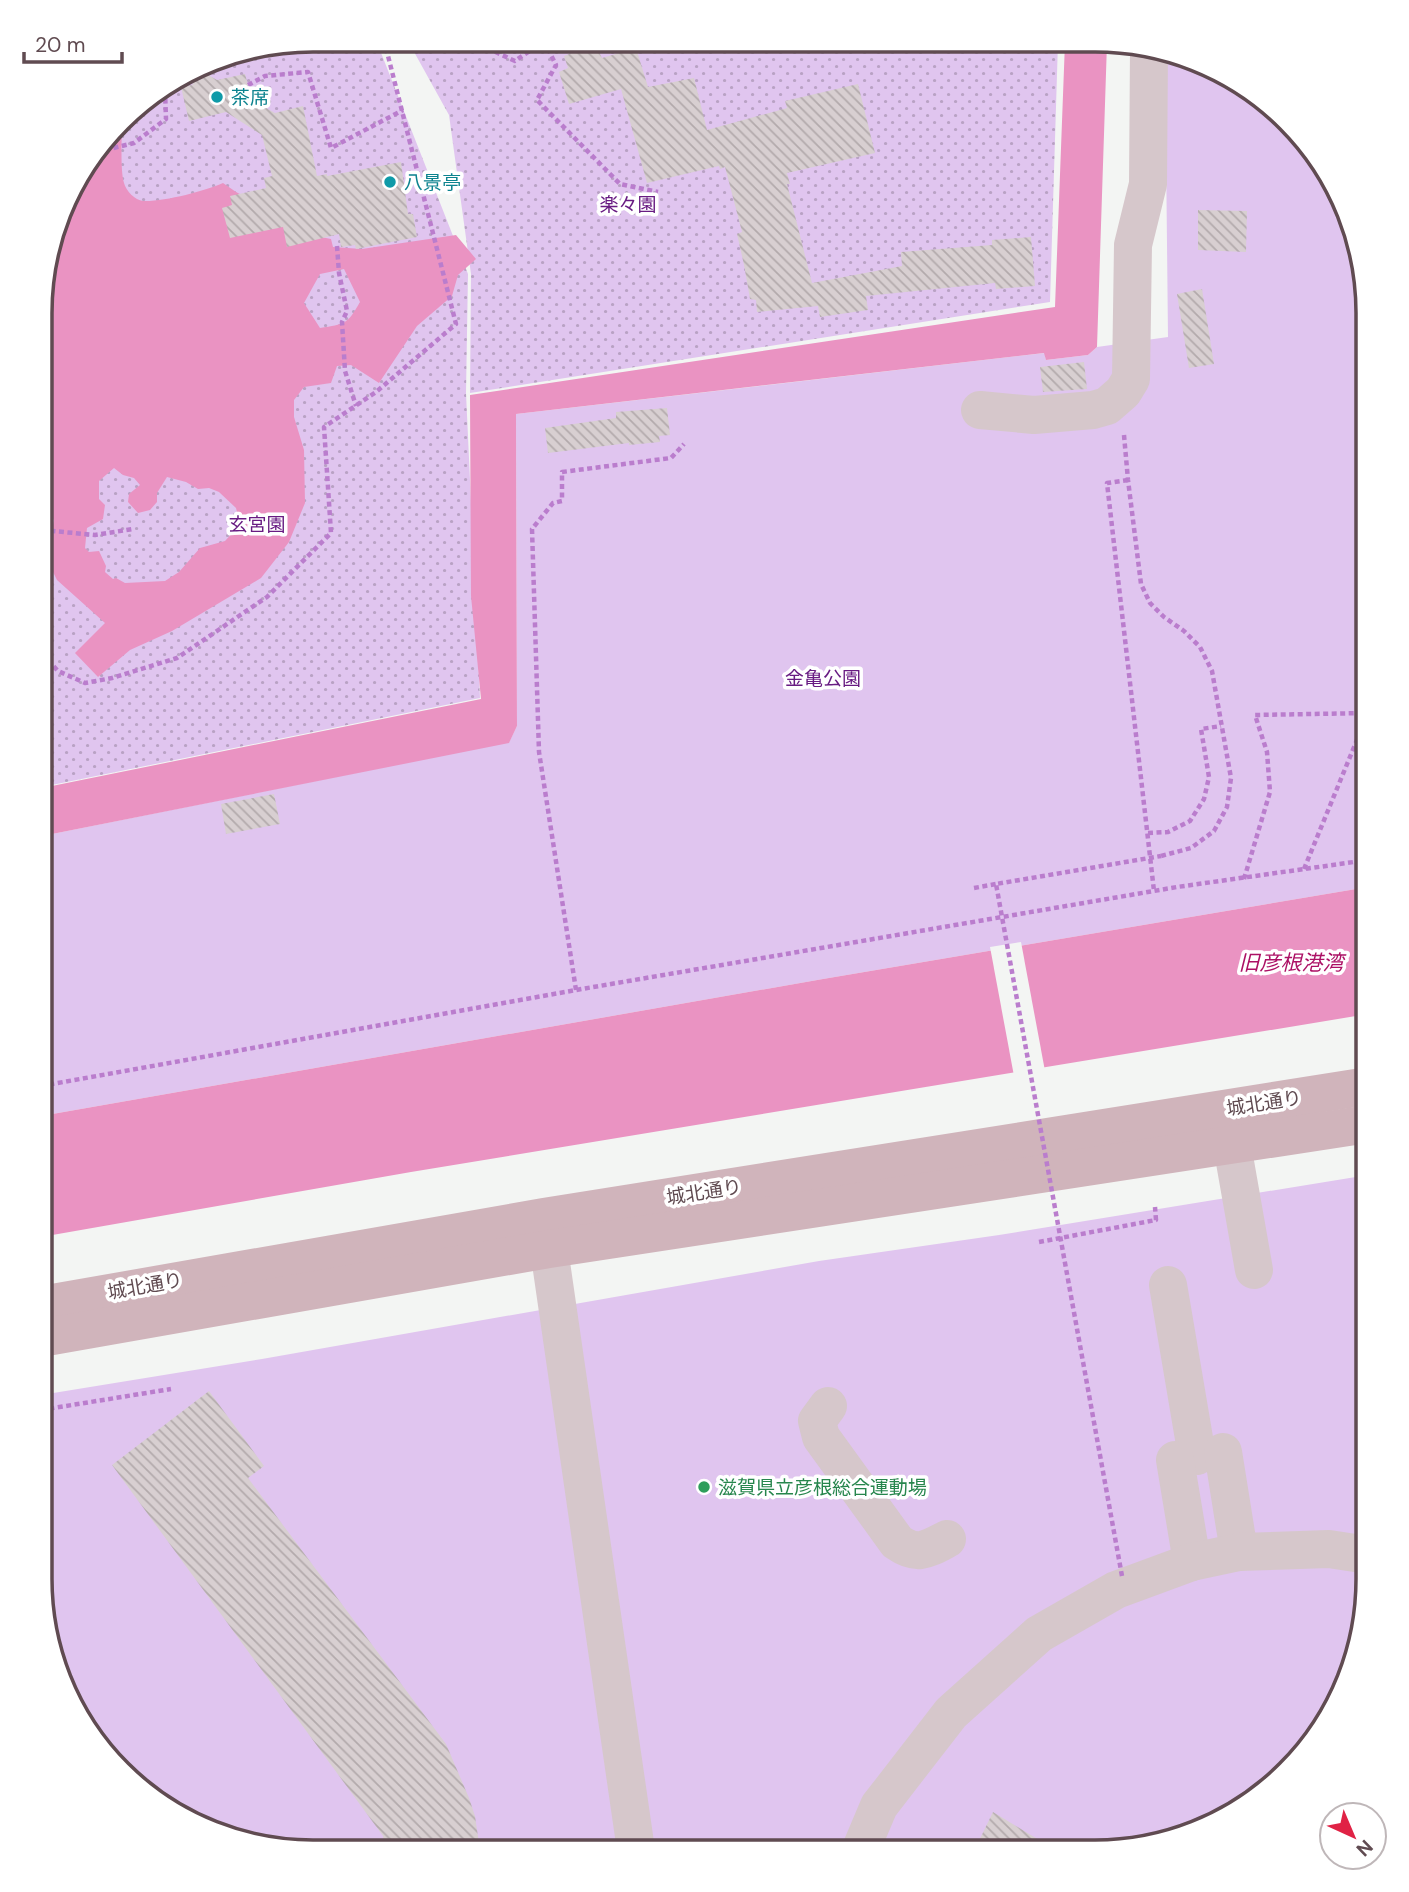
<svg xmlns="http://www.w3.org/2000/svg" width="1409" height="1892" viewBox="0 0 1409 1892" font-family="'DM Sans','Noto Sans JP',sans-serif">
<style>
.park{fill:#e0c5ef}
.garden{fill:url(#garden-dots)}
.water{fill:#ea93c2;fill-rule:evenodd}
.pier{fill:#f3f5f3}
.building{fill:url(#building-back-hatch)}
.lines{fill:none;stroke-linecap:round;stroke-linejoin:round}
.path{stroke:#ba7dcd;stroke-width:4.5;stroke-dasharray:5 3.5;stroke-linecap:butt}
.minor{stroke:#d6c7cb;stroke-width:38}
.major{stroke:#d0b4bb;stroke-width:38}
.path-bridge{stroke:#ba7dcd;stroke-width:4.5;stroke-dasharray:5 3.5;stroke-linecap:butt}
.culture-dot{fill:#0f9aa8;stroke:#fff;stroke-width:2.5}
.leisure-dot{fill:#2e9e5b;stroke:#fff;stroke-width:2.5}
.labels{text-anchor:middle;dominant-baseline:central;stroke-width:7;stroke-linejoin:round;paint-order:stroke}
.culture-label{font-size:19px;fill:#0d838f;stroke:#fff;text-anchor:start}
.park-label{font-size:19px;fill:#681b82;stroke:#fff}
.street-label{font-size:19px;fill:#604b51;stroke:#fff}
.leisure-label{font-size:19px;fill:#27864d;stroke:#fff;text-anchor:start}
.water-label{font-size:21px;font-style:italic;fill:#ac1165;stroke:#fff}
.rim{fill:none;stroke:#604b51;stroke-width:3.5}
</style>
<defs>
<pattern id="garden-dots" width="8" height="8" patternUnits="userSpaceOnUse" patternTransform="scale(1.75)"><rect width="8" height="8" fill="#e0c5ef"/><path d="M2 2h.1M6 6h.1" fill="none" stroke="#b9a2c4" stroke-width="1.8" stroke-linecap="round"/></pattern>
<pattern id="building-back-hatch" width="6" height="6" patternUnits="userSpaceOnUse" patternTransform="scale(1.75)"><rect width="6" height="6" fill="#d8cfd1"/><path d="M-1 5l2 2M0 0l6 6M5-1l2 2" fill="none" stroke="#b3aaac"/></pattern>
</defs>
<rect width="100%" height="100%" fill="#f3f5f3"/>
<!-- park -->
<g class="park">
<path d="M 1165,55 L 1248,86 L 1301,134 L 1340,192 L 1369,313 L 1368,887 L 823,979 L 41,1116 L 42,836 L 509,742 L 517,726 L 516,414 L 1045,353 L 1046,360 L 1088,355 L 1097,347 L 1168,337 Z"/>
<path d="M 1368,1175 L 1368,1597 L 1354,1667 L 1322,1731 L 1275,1784 L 1217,1823 L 1096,1852 L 278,1849 L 161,1806 L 108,1758 L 69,1700 L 40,1579 L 41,1395 L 262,1359 L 819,1261 L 999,1235 Z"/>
</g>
<!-- garden -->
<g class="garden">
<path d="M 313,40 L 376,40 L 468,274 L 466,393 L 480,698 L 42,787 L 43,277 L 77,177 L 134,108 L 225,55 Z"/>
<path d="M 408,41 L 1058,42 L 1050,302 L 470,393 L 471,274 L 449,115 Z"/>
</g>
<!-- water -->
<g class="water">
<path d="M 1065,42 L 1107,43 L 1097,347 L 1088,355 L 1046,360 L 1044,353 L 516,414 L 517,726 L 509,743 L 42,836 L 42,788 L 481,699 L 471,596 L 470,395 L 1055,307 Z"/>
<path d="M 122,122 C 122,137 120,170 124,183 C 126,191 135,200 143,201 C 163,202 205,191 223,183 L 236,192 L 276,213 L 296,232 L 331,239 L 333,247 L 362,249 L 456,235 L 476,259 L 458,275 L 452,296 L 417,326 L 379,383 L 351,365 L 337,366 L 331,383 L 304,387 L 294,400 L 294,417 L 304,450 L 305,503 L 289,542 L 261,578 L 172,631 L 130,650 L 98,677 L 75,653 L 105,623 L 57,580 L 43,552 L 46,540 L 50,539 L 54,520 L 44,512 L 42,512 L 43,277 L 77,177 ZM 344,269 L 360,302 C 347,325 345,324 320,328 L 304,303 L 320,274 ZM 114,468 L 123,475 L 134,478 L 140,485 L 129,494 L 128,502 L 138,513 L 150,510 L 157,502 L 157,493 L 167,477 L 186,482 L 198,489 L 209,488 L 219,492 L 236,508 L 239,520 L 237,528 L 225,541 L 200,548 L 179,572 L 165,581 L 125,583 L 116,578 L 113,579 L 105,572 L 106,566 L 99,551 L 89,552 L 85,548 L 87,528 L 103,519 L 105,505 L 99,499 L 99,481 Z"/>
<path d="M 1368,887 L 1368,1014 L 411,1172 L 41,1237 L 41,1116 L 823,979 Z"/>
</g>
<!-- pier -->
<path class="pier" d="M 1021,942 L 1045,1071 L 1014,1076 L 990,947 Z"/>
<!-- building -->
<g class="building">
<path d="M 595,44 L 602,58 L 636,48 L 648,87 L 694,78 L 707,130 L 787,108 L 785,101 L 858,84 L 875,153 L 787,173 L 790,184 L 787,184 L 812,283 L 902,266 L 901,252 L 992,245 L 992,240 L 1031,237 L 1035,286 L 996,289 L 995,283 L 866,296 L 868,310 L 820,317 L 818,306 L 757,312 L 756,300 L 750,299 L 744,265 L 737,234 L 742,232 L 725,167 L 720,169 L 719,166 L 647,183 L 621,89 L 569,104 L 559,72 L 568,68 L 564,56 Z"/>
<path d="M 201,71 L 217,80 L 245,74 L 252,100 L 275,113 L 303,106 L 317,176 L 327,174 L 327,176 L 401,162 L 408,214 L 413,214 L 417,237 L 356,249 L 355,245 L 341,247 L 339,234 L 287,247 L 283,227 L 230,238 L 222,208 L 232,205 L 230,196 L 266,188 L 264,178 L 272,176 L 262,135 L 226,112 L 189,121 L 181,87 L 192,85 Z"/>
<path d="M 1198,210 L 1247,211 L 1246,252 L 1198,250 Z"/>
<path d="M 1202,289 L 1214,364 L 1189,368 L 1177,294 Z"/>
<path d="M 1084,362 L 1087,389 L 1043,392 L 1040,367 Z"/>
<path d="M 667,408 L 670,435 L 659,436 L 660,442 L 629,445 L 629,443 L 548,453 L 545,428 L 616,418 L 616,412 Z"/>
<path d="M 274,794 L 280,824 L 226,834 L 221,804 Z"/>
<path d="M 209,1391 L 264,1466 L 248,1478 L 446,1744 L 469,1798 L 475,1816 L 480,1850 L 385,1850 L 383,1836 L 112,1465 Z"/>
<path d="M 993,1812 L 1059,1852 L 974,1851 Z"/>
</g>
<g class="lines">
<!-- path -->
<g class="path">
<path d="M 472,41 L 515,61 L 544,41 L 578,46"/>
<path d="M 544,41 L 556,65 L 537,100 L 620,184 L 658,192"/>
<path d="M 248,85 L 265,76 L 308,72 L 331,148 L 403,110"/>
<path d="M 97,152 L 134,143 L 166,119 L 165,90"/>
<path d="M 337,246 L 339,273 L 347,311 L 342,322 L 345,371 L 356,406"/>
<path d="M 1124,435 L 1128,480 L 1141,584 L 1150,603 L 1164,617 L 1184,631 L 1200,647 L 1212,671 L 1231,778 L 1227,807 L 1214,831 L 1191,848 L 1161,856"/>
<path d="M 1128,480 L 1107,483 L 1154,891"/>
<path d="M 42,530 L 95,535 L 133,529"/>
<path d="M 42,654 L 58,671 L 85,683 L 112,678 L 177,658 L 267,597 L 331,533 L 324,427 L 376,392 L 456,324 L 384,40"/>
<path d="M 1148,833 L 1168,832 L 1190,821 L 1204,799 L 1209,777 L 1201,729 L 1221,726"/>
<path d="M 1304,869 L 1368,713"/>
<path d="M 1244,879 L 1270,792 L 1267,752 L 1255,715 L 1369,713"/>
<path d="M 974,888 L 996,884"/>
<path d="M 576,990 L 539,752 L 532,529 L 553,503 L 562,501 L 562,472 L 671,458 L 684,444"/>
<path d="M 41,1086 L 576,990 L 1177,887 L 1368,860"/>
<path d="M 1039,1242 L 1156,1220 L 1155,1207"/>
<path d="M 41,1410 L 171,1389"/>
</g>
<!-- minor -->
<g class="minor">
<path d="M 980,410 L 1034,415 L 1093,410 L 1107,406 L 1123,392 L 1131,379 L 1133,245 L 1148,184 L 1149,49"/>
<path d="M 1232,1145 L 1254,1270"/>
<path d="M 549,1249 L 636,1850"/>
<path d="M 1168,1285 L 1197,1456"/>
<path d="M 828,1406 L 817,1421 L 821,1437 L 897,1542 C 917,1556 926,1550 947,1539"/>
<path d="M 1223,1452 L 1239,1552"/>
<path d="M 1175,1460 L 1192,1562"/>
<path d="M 860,1851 L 879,1806 L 951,1713 L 1039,1634 L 1116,1590 L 1192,1562 L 1239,1552 L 1329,1549 L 1368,1555"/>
</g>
<!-- major -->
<g class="major">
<path d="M 41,1305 L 544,1217 L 1368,1086"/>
<path d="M 41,1338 L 549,1249 L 1368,1124"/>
</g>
<!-- path-bridge -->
<path class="path-bridge" d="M 1122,1576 L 996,884 L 1161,856"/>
</g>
<!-- markers -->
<g class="culture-dot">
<circle cx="217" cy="97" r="7"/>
<circle cx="390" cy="182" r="7"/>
</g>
<circle class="leisure-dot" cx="704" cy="1487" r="7"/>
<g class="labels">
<!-- culture labels -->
<g class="culture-label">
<text x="231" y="97">茶席</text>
<text x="404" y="182">八景亭</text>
</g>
<!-- park labels -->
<g class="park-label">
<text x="628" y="204">楽々園</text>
<text x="257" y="524">玄宮園</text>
<text x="823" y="678">金亀公園</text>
</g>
<!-- street labels -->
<g class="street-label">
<text transform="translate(1264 1103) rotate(-9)">城北通り</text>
<text transform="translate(704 1192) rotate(-9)">城北通り</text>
<text transform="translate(145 1286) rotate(-10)">城北通り</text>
</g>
<!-- leisure labels -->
<g class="leisure-label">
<text x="718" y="1487">滋賀県立彦根総合運動場</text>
</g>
<!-- water labels -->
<g class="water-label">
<text x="1291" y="963">旧彦根港湾</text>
</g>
</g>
<!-- crop -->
<path d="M0 0H1409V1892H0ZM313 52H1095A261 261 0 0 1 1356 313V1579A261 261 0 0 1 1095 1840H313A261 261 0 0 1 52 1579V313A261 261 0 0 1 313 52Z" fill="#fff" fill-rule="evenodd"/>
<path class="rim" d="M313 52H1095A261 261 0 0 1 1356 313V1579A261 261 0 0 1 1095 1840H313A261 261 0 0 1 52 1579V313A261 261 0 0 1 313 52Z"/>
<!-- north arrow -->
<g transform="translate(1353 1836) rotate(136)"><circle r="33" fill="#ffffff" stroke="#bfb7b9" stroke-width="2"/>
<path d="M0-5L12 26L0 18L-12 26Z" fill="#e02245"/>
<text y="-10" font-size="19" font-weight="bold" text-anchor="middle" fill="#604b51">N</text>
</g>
<!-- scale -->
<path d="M24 52v10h98v-10" fill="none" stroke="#604b51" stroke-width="3.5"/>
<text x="35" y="52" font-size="21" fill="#604b51" stroke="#ffffff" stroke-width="5" paint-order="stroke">20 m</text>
</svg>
